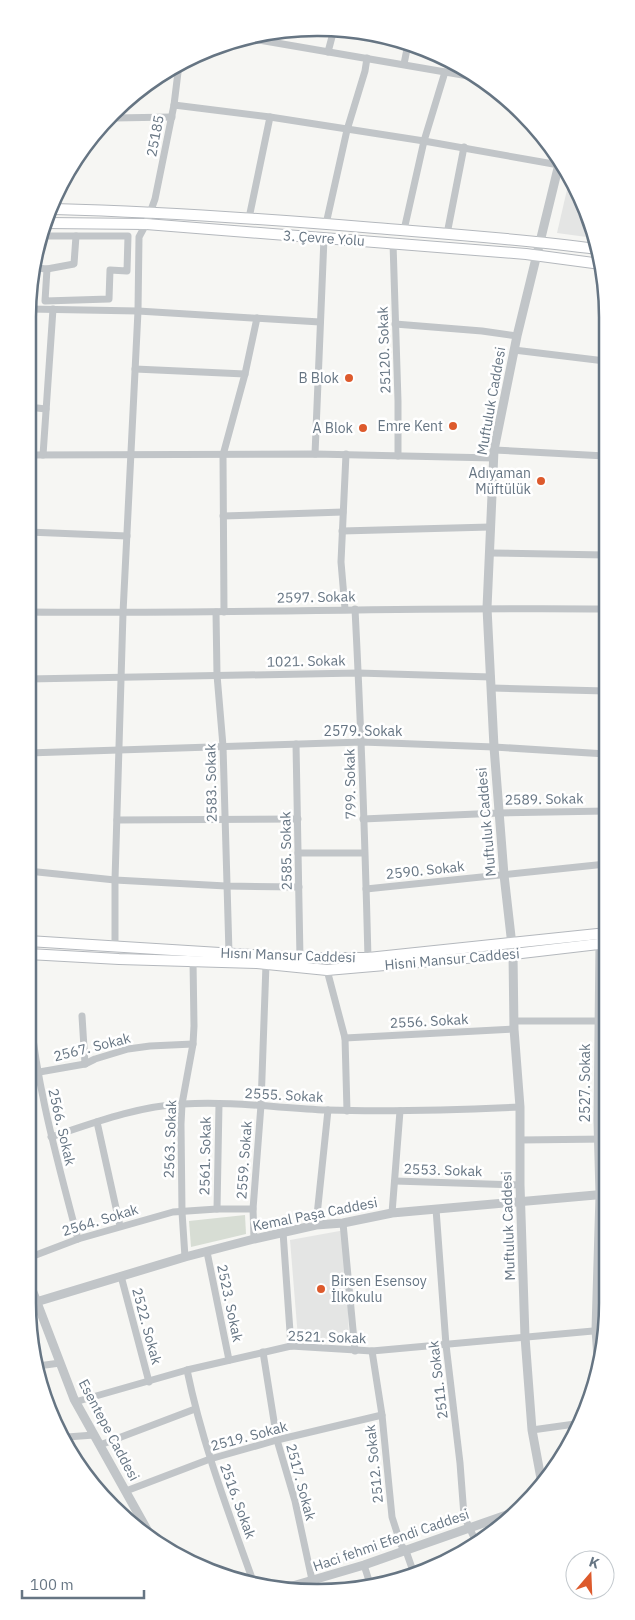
<svg xmlns="http://www.w3.org/2000/svg" width="635" height="1620" viewBox="0 0 635 1620" font-family="'IBM Plex Sans',sans-serif">
<style>
.built{fill:#e4e5e4}
.green{fill:#d7ddd4}
.lines{fill:none;stroke-linecap:round;stroke-linejoin:round}
.secondary-casing{stroke:#b4b8bd;stroke-width:12}
.minor{stroke:#c1c5c8;stroke-width:7}
.tertiary{stroke:#c1c5c8;stroke-width:9}
.secondary{stroke:#fff;stroke-width:10}
.poi-dot{fill:#dd5a2c;stroke:#fff;stroke-width:2}
.labels{text-anchor:middle;dominant-baseline:central;stroke-width:5;stroke-linejoin:round;paint-order:stroke}
.street-label{font-size:14px;fill:#667583;stroke:#fff}
.poi-label{font-size:14px;fill:#667583;stroke:#fff;text-anchor:end}
.rim{fill:none;stroke:#667583;stroke-width:2.5}
</style>
<rect width="100%" height="100%" fill="#f6f6f3"/>
<!-- built -->
<g class="built">
<path d="M 569,181 L 585,206 L 594,238 L 557,233 Z"/>
<path d="M 345,1230 L 349,1339 L 298,1338 L 290,1240 Z"/>
</g>
<!-- green -->
<path class="green" d="M 245,1215 L 246,1234 L 191,1247 L 189,1221 Z"/>
<g class="lines">
<!-- secondary casing -->
<g class="secondary-casing">
<g id="secondary">
<path d="M 54,209 C 161,212 268,219 375,228 C 449,234 523,239 597,249"/>
<path d="M 47,223 L 146,224 L 526,254 L 601,264"/>
<path d="M 28,941 L 300,958 L 368,958 L 607,933"/>
<path d="M 28,954 L 119,959 L 257,963 L 327,970 L 513,954 L 607,943"/>
</g>
</g>
<!-- minor -->
<g class="minor">
<path d="M 253,39 L 480,78"/>
<path d="M 328,52 L 333,33"/>
<path d="M 404,64 L 408,44"/>
<path d="M 174,105 L 270,117 L 424,141 L 445,72"/>
<path d="M 114,118 L 172,117"/>
<path d="M 249,218 L 270,117"/>
<path d="M 326,224 L 347,130 L 365,71 L 367,58"/>
<path d="M 404,230 L 424,141 L 559,165"/>
<path d="M 447,234 L 464,147"/>
<path d="M 41,236 L 128,236 L 127,271 L 110,270 L 109,299 L 45,301 L 47,269"/>
<path d="M 38,241 L 37,268 L 47,269 L 74,264 L 76,236"/>
<path d="M 393,243 L 398,401 L 398,456"/>
<path d="M 29,309 L 138,311 L 320,322"/>
<path d="M 395,324 L 482,331 L 517,336"/>
<path d="M 514,350 L 605,361"/>
<path d="M 135,369 L 245,374"/>
<path d="M 28,407 L 46,409"/>
<path d="M 494,450 L 605,456"/>
<path d="M 315,454 L 324,238"/>
<path d="M 28,455 L 315,454 L 494,458"/>
<path d="M 43,455 L 53,309"/>
<path d="M 223,516 L 343,512"/>
<path d="M 342,531 L 490,527"/>
<path d="M 28,532 L 127,536"/>
<path d="M 491,553 L 606,555"/>
<path d="M 345,609 L 341,562 L 346,454"/>
<path d="M 355,609 C 361,725 365,841 368,958"/>
<path d="M 28,612 C 220,614 413,607 606,609"/>
<path d="M 216,612 L 217,675 L 223,746 L 229,953"/>
<path d="M 224,612 L 223,455 L 245,374 L 257,318"/>
<path d="M 28,679 L 358,673 L 491,677"/>
<path d="M 492,688 L 606,691"/>
<path d="M 296,744 L 300,958"/>
<path d="M 28,753 L 362,742 L 494,747 L 606,754"/>
<path d="M 363,819 L 499,813 L 606,811"/>
<path d="M 117,820 L 298,819"/>
<path d="M 298,853 L 364,853"/>
<path d="M 28,871 L 115,880 L 226,886 L 299,887"/>
<path d="M 366,889 L 606,864"/>
<path d="M 115,946 L 115,880 L 123,613 L 138,311 L 139,237 L 146,224 L 155,199 L 174,105 L 179,64"/>
<path d="M 327,970 L 345,1038 L 347,1111"/>
<path d="M 28,989 C 33,1074 56,1156 78,1239"/>
<path d="M 82,1016 L 85,1064"/>
<path d="M 514,1021 L 607,1021"/>
<path d="M 345,1038 L 514,1029"/>
<path d="M 28,1074 L 85,1064 L 95,1059 L 128,1049 L 150,1046 L 193,1044"/>
<path d="M 97,1122 L 120,1226"/>
<path d="M 51,1137 C 93,1123 138,1106 183,1104 C 231,1101 279,1108 327,1110 C 391,1112 456,1110 520,1107"/>
<path d="M 520,1140 L 607,1139"/>
<path d="M 395,1181 L 520,1185"/>
<path d="M 217,1209 L 219,1104"/>
<path d="M 436,1209 L 446,1345 L 460,1463 L 464,1516 L 477,1544"/>
<path d="M 392,1213 L 400,1111"/>
<path d="M 343,1223 L 355,1351"/>
<path d="M 316,1225 L 328,1110"/>
<path d="M 283,1232 L 291,1346"/>
<path d="M 254,1239 L 253,1209 L 261,1105 L 266,964"/>
<path d="M 207,1252 L 229,1360"/>
<path d="M 185,1257 L 182,1212 L 181,1124 L 182,1104 L 193,1044 L 194,1026 L 193,961"/>
<path d="M 28,1258 L 78,1239 L 173,1212 L 217,1209 L 253,1209"/>
<path d="M 121,1276 L 149,1382"/>
<path d="M 372,1351 L 382,1415 L 392,1517 L 401,1545 L 406,1551 L 413,1571"/>
<path d="M 263,1352 L 277,1440 L 295,1501 L 314,1589"/>
<path d="M 38,1366 L 60,1363"/>
<path d="M 187,1370 C 202,1443 228,1511 253,1581"/>
<path d="M 598,1372 L 595,1330 L 599,1195 L 597,1121 L 599,944"/>
<path d="M 75,1402 L 187,1370 L 291,1346 L 372,1351 L 604,1330"/>
<path d="M 532,1430 L 575,1424"/>
<path d="M 67,1437 L 94,1435"/>
<path d="M 100,1445 L 195,1409"/>
<path d="M 126,1491 L 210,1459 L 277,1440 L 382,1415"/>
<path d="M 364,1565 L 371,1587"/>
</g>
<!-- tertiary -->
<g class="tertiary">
<path d="M 28,1279 L 74,1399 L 150,1535"/>
<path d="M 36,1302 L 185,1257 L 254,1239 L 316,1225 L 343,1223 L 392,1213 L 607,1194"/>
<path d="M 542,1484 L 532,1430 L 525,1337 L 520,1185 L 520,1107 L 514,1029 L 513,954 L 504,875 L 494,747 L 487,608 L 494,450 L 517,336 L 559,164"/>
<path d="M 279,1590 L 364,1565 L 512,1513"/>
</g>
<!-- secondary -->
<use href="#secondary" class="secondary"/>
</g>
<!-- markers -->
<g class="poi-dot">
<circle cx="349" cy="378" r="5"/>
<circle cx="453" cy="426" r="5"/>
<circle cx="363" cy="428" r="5"/>
<circle cx="541" cy="481" r="5"/>
<circle cx="321" cy="1289" r="5"/>
</g>
<g class="labels">
<!-- street labels -->
<g class="street-label">
<text transform="translate(155 136) rotate(-79)">25185</text>
<text transform="translate(324 238) rotate(4)">3. Çevre Yolu</text>
<text transform="translate(384 350) rotate(-92)">25120. Sokak</text>
<text transform="translate(491 401) rotate(-80)">Muftuluk Caddesi</text>
<text transform="translate(316 597) rotate(-1)">2597. Sokak</text>
<text transform="translate(306 661) rotate(-1)">1021. Sokak</text>
<text x="363" y="731">2579. Sokak</text>
<text transform="translate(211 783) rotate(-91)">2583. Sokak</text>
<text transform="translate(350 784) rotate(-91)">799. Sokak</text>
<text transform="translate(544 799) rotate(-1)">2589. Sokak</text>
<text transform="translate(486 822) rotate(-95)">Muftuluk Caddesi</text>
<text transform="translate(286 851) rotate(-91)">2585. Sokak</text>
<text transform="translate(425 870) rotate(-6)">2590. Sokak</text>
<text transform="translate(288 955) rotate(2)">Hısnı Mansur Caddesi</text>
<text transform="translate(452 959) rotate(-5)">Hisni Mansur Caddesi</text>
<text transform="translate(429 1021) rotate(-3)">2556. Sokak</text>
<text transform="translate(92 1047) rotate(-14)">2567. Sokak</text>
<text transform="translate(585 1083) rotate(-90)">2527. Sokak</text>
<text transform="translate(284 1095) rotate(3)">2555. Sokak</text>
<text transform="translate(62 1127) rotate(77)">2566. Sokak</text>
<text transform="translate(170 1139) rotate(-88)">2563. Sokak</text>
<text transform="translate(205 1156) rotate(-89)">2561. Sokak</text>
<text transform="translate(244 1160) rotate(-86)">2559. Sokak</text>
<text transform="translate(443 1170) rotate(2)">2553. Sokak</text>
<text transform="translate(315 1214) rotate(-11)">Kemal Paşa Caddesi</text>
<text transform="translate(100 1220) rotate(-17)">2564. Sokak</text>
<text transform="translate(508 1226) rotate(-92)">Muftuluk Caddesi</text>
<text transform="translate(230 1303) rotate(78)">2523. Sokak</text>
<text transform="translate(147 1326) rotate(75)">2522. Sokak</text>
<text transform="translate(327 1337) rotate(2)">2521. Sokak</text>
<text transform="translate(438 1380) rotate(-97)">2511. Sokak</text>
<text transform="translate(109 1430) rotate(62)">Esentepe Caddesi</text>
<text transform="translate(249 1436) rotate(-15)">2519. Sokak</text>
<text transform="translate(374 1464) rotate(-96)">2512. Sokak</text>
<text transform="translate(301 1482) rotate(75)">2517. Sokak</text>
<text transform="translate(238 1501) rotate(70)">2516. Sokak</text>
<text transform="translate(391 1540) rotate(-19)">Haci fehmi Efendi Caddesi</text>
</g>
<!-- poi labels -->
<g class="poi-label">
<text x="339" y="378">B Blok</text>
<text x="443" y="426">Emre Kent</text>
<text x="353" y="428">A Blok</text>
<text x="531" y="473">Adıyaman<tspan x="531" dy="16">Müftülük</tspan></text>
<text x="331" y="1281" text-anchor="start">Birsen Esensoy<tspan x="331" dy="16">İlkokulu</tspan></text>
</g>
</g>
<!-- crop -->
<path d="M0 0H635V1620H0ZM317 36H318A281 281 0 0 1 599 317V1303A281 281 0 0 1 318 1584H317A281 281 0 0 1 36 1303V317A281 281 0 0 1 317 36Z" fill="#fff" fill-rule="evenodd"/>
<path class="rim" d="M317 36H318A281 281 0 0 1 599 317V1303A281 281 0 0 1 318 1584H317A281 281 0 0 1 36 1303V317A281 281 0 0 1 317 36Z"/>
<!-- north arrow -->
<g transform="translate(590 1575) rotate(19)"><circle r="24" fill="#ffffff" stroke="#c2c8cd"/>
<path d="M0-4L9 19L0 12L-9 19Z" fill="#dd5a2c"/>
<text y="-8" font-size="14" font-weight="bold" text-anchor="middle" fill="#667583">K</text>
</g>
<!-- scale -->
<path d="M22 1590v8h122v-8" fill="none" stroke="#667583" stroke-width="2.5"/>
<text x="30" y="1590" font-size="15" fill="#667583" stroke="#ffffff" stroke-width="4" paint-order="stroke">100 m</text>
</svg>
